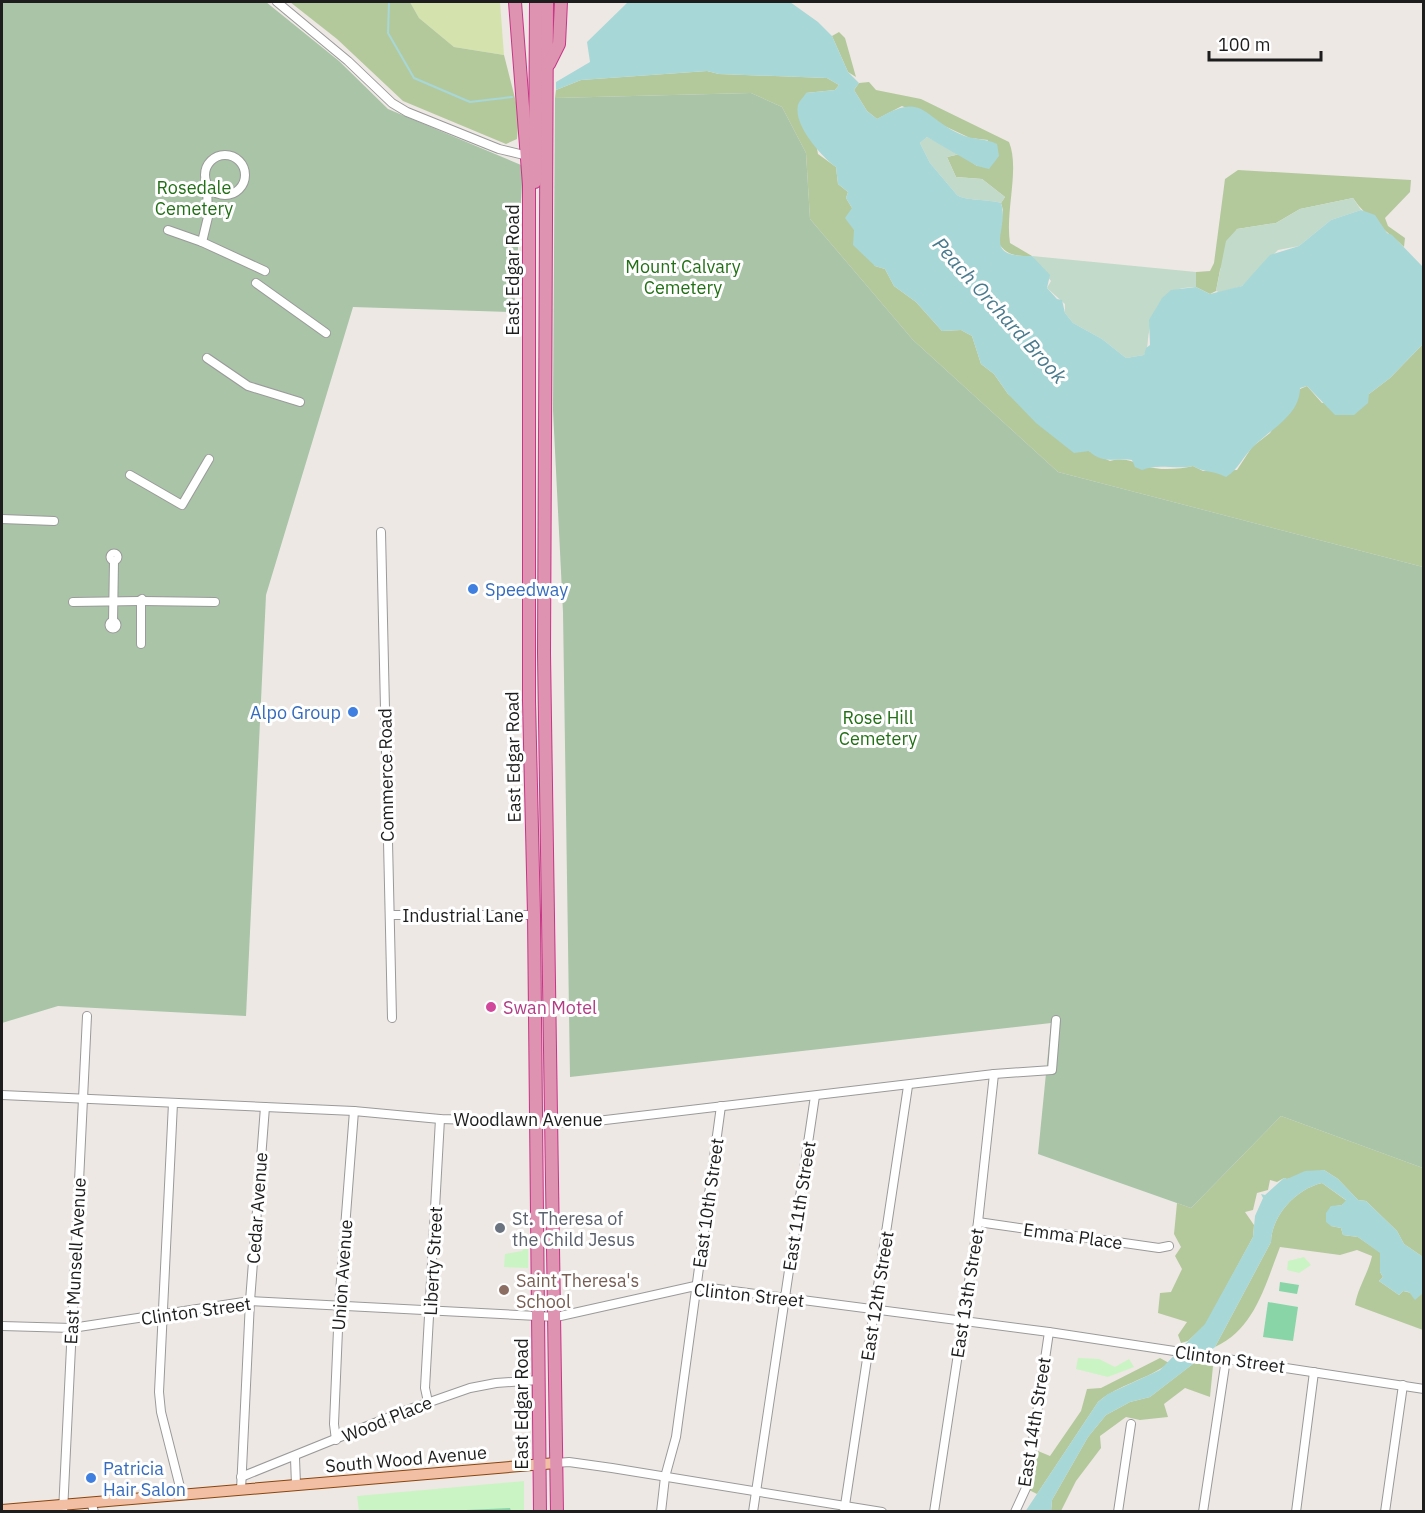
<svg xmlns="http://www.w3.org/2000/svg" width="1425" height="1513" viewBox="0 0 1425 1513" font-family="'IBM Plex Sans',sans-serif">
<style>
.grass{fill:#d4e3ae}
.forest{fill:#b3c99c}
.wetland{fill:#c2daca}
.cemetery{fill:#a9c4a7}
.park{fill:#cbf4c4}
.pitch{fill:#89d5a7}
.water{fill:#a8d7d7}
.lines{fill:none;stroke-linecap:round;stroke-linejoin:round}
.stream{stroke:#a8d7d7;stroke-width:2}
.minor-casing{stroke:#9a9a9a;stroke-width:10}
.major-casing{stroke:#88450e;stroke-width:12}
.highway-casing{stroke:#c73587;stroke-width:14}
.minor{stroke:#fff;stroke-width:8}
.major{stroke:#f2bfa4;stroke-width:10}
.highway{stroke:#de93b1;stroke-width:12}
.shop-dot{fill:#3f7fe0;stroke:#fff;stroke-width:2}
.hotel-dot{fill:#d1479c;stroke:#fff;stroke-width:2}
.worship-dot{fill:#6b7280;stroke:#fff;stroke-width:2}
.education-dot{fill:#8d6e63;stroke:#fff;stroke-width:2}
.labels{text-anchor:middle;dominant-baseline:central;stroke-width:6;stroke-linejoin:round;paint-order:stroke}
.park-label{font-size:18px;fill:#227016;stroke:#fff}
.street-label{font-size:18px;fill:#1d1d1d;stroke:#fff}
.shop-label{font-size:18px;fill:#366cbe;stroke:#fff;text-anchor:start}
.hotel-label{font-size:18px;fill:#b23c85;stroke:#fff;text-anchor:start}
.worship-label{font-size:18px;fill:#5b616d;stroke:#fff;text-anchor:start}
.education-label{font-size:18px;fill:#785e54;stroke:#fff;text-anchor:start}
.water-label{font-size:20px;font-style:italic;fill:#497a8d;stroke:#fff}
</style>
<rect width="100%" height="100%" fill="#ede8e4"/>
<!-- grass -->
<path class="grass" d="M 410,2 L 500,2 L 504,55 L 454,47 L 419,18 Z"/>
<!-- forest -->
<g class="forest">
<path d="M 290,2 L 410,2 L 419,18 L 454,47 L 504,55 L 519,114 L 517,139 L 506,144 L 403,101 L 337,39 Z"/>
<path d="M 839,32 L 845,38 L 856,77 L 848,72 L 832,36 Z"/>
<path d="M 707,71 L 719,74 L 827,78 L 839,85 L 835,90 L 806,93 L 818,154 L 836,167 L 838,184 L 848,192 L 846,198 L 852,208 L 854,230 L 875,266 L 885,269 L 894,286 L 916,302 L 942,331 L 961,330 L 972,336 L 981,364 L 994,374 L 1008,394 L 1089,451 L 1110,461 C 1125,457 1132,462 1146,466 C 1160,471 1180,469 1193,466 L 1203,471 L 1237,470 L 1252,447 L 1270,433 L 1300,389 L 1307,386 L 1322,403 L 1369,394 L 1390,378 L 1423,344 L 1423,567 L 1058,472 L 913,340 L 810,219 L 806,153 L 782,107 L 751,93 L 555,98 L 556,90 L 581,80 Z"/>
<path d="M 869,82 L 876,90 L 921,99 L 1009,142 C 1020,168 1005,211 1010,243 L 1032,256 C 1017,256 1006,256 998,242 L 1003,210 L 1001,203 L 1005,197 L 982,179 L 956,177 L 947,157 L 960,154 L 977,166 L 988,140 L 970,138 L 902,106 L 877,119 L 867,111 L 854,90 L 859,83 Z"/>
<path d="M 1238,170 L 1411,180 L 1410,192 L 1385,218 L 1388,226 L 1405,238 L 1404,247 C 1388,231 1366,218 1353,198 L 1300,209 L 1276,223 L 1237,229 L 1220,270 L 1216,291 L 1210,294 L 1196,287 L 1196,272 L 1210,271 L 1214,263 L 1225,179 Z"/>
<path d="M 1281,1116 L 1423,1168 L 1423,1257 L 1404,1244 L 1397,1231 L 1366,1201 L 1358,1200 L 1338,1179 L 1324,1170 L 1287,1179 L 1284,1178 L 1277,1182 L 1270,1180 L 1268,1190 L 1257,1193 L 1253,1210 L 1245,1212 L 1254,1225 L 1253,1237 L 1206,1324 L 1188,1341 L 1181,1343 L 1178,1335 L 1187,1322 L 1158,1313 L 1160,1293 L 1171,1292 L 1182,1269 L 1175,1256 L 1181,1247 L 1174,1234 L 1177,1203 L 1191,1208 Z"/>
<path d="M 1322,1183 L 1347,1201 L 1342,1205 L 1330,1207 L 1331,1226 L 1341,1228 L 1343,1235 L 1358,1237 L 1381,1253 L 1380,1272 L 1383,1277 L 1379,1281 L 1399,1295 L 1403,1291 L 1420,1295 L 1423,1293 L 1423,1330 L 1355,1305 C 1358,1287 1368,1274 1372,1256 L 1357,1250 L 1340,1255 L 1280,1247 C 1265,1285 1255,1329 1215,1347 L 1271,1242 C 1272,1215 1296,1189 1322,1183 Z"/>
<path d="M 1160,1358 L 1169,1363 C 1147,1380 1119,1384 1098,1402 L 1037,1494 L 1029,1490 L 1038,1451 L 1050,1456 L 1081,1411 L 1087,1389 L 1101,1388 Z"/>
<path d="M 1194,1363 L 1213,1366 L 1210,1397 L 1185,1388 L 1164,1404 L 1168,1417 L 1140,1420 L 1126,1417 L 1100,1436 L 1101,1448 L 1076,1481 L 1061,1511 L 1051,1512 L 1052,1500 L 1088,1437 L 1106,1415 L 1130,1402 L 1150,1397 Z"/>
</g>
<!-- wetland -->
<g class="wetland">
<path d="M 927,137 L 960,154 L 947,157 L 956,177 L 982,179 L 1005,197 L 1001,203 C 988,199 965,201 957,195 L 930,163 L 920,143 Z"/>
<path d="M 1353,198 L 1361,210 L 1331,220 L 1299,246 L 1278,250 L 1242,286 L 1221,293 L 1216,291 L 1226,241 L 1237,229 L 1276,223 L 1300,209 Z"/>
<path d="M 1032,256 L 1196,272 L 1196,287 C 1166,287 1155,302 1149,332 C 1147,341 1149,346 1144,355 L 1126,358 L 1102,339 L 1073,323 L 1065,313 L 1065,304 L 1047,288 L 1051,281 Z"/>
</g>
<!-- cemetery -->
<g class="cemetery">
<path d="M 2,2 L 266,2 L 339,61 L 388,109 L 521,165 L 523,169 L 514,312 L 353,307 L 266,595 L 246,1016 L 58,1006 L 2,1023 Z"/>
<path d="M 751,93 L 782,107 L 806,153 L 810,219 L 913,340 L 1058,472 L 1423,567 L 1423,1168 L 1281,1116 L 1191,1208 L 1038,1154 L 1051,1023 L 570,1077 L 563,612 L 553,410 L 555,98 Z"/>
</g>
<!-- park -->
<g class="park">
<path d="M 525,1247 L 528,1247 L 528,1268 L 504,1267 L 505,1254 L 522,1251 Z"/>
<path d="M 1304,1257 L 1311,1265 L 1299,1273 L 1287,1270 L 1288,1261 Z"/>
<path d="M 1078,1358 L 1099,1359 L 1115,1367 L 1129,1359 L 1134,1367 L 1108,1377 L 1076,1369 Z"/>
<path d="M 524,1481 L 524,1511 L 359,1511 L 357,1496 Z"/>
</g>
<!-- pitch -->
<g class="pitch">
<path d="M 1280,1282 L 1299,1285 L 1297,1294 L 1279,1291 Z"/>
<path d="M 1268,1302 L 1298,1307 L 1293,1341 L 1263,1337 Z"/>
<path d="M 510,1508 L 511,1511 L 444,1511 Z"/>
</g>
<!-- water -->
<g class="water">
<path d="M 628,2 L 790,2 L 818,22 L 832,36 L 848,72 L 859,83 L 854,90 L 867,111 L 877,119 C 924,91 921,116 960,134 C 972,140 985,138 997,144 L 999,156 L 989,169 L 977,166 L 927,137 L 920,143 L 930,163 L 957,195 C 965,201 988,199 1001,203 C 1010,231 979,257 1032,256 L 1050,275 L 1047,288 L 1057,299 L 1062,300 L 1065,313 L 1073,323 L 1102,339 L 1126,358 L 1144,355 L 1146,348 L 1150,345 L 1149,320 L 1162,298 L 1171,290 L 1196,287 L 1210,294 L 1242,286 L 1270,255 L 1299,246 L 1331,220 L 1361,210 L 1375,215 L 1387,233 L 1392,235 L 1423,267 L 1423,344 L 1390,378 L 1369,394 L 1368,403 L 1354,415 L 1335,415 L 1307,386 L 1300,388 C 1300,415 1271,429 1254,446 C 1243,456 1239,469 1226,477 C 1212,470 1205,473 1193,466 C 1177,470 1157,463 1142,470 L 1135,467 L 1132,460 C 1117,458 1101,464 1089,451 L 1074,453 L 1036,423 L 1008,394 L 994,374 L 981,364 L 972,336 L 961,330 L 942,331 L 916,302 L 894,286 L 885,269 L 875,266 L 853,245 L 854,230 L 845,218 L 852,208 L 846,198 L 848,192 L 838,184 L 836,167 C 822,157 793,125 798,105 C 799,101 804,97 806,93 L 835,90 L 839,85 L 827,78 L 719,74 L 707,71 L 581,80 L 556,90 L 556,82 L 590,62 L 587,42 Z"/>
<path d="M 1324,1170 L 1338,1179 L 1358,1200 L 1366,1201 L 1397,1231 L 1404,1244 L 1423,1257 L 1423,1293 L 1415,1300 L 1409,1292 L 1403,1291 L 1399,1295 L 1379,1281 L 1383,1277 L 1380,1272 L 1380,1253 L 1358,1237 L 1343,1235 L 1341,1228 L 1331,1226 L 1326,1222 L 1326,1213 L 1331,1206 L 1342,1205 L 1346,1200 L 1322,1183 C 1296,1189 1272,1215 1271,1242 L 1215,1347 L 1150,1397 L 1130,1402 L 1106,1415 L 1088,1437 L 1052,1500 L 1051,1511 L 1025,1512 L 1098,1402 L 1108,1394 L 1160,1370 L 1205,1324 L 1253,1237 L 1255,1216 L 1263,1198 L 1261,1194 L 1265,1195 L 1284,1178 L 1287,1179 L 1305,1171 Z"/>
</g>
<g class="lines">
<!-- stream -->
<path class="stream" d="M 389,2 L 388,33 L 414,78 L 470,102 L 512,97"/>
<!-- minor casing -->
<g class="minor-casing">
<g id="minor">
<path d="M 277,2 L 348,61 L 392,103 L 407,112 L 499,149 L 528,156"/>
<circle cx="225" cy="175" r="20"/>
<path d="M 168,230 L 202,242 L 265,271"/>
<path d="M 202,242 L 208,217 L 207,184"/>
<path d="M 256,283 L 326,333"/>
<path d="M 207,358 L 248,386 L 300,402"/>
<path d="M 130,475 L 182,505 L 209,459"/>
<path d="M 2,519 L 54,521"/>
<path d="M 381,532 L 392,1018"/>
<circle cx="114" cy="557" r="3.5"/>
<path d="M 143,601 L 215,602"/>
<path d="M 73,602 L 139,601"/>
<circle cx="113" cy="625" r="3.5"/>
<path d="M 113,622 L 114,561"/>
<path d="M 141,644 L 141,604 L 139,601 L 142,599"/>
<path d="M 391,915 L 534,915"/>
<path d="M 2,1095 L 354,1111 L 440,1119 L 580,1123 L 994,1074 L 1052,1070 L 1056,1020"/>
<path d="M 173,1103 L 159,1392 L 161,1412 L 182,1495"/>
<path d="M 978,1222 L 1159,1248 L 1169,1246"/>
<path d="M 2,1326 L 72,1328 L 250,1301 L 556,1317 L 695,1286 L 1049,1332 L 1424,1389"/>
<path d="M 428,1402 L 425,1388 L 440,1119"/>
<path d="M 336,1440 L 334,1424 L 339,1306 L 354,1111"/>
<path d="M 295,1458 L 296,1485"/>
<path d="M 556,1463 L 569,1462 L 612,1468 L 882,1512"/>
<path d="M 241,1477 L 407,1410 L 470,1388 L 496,1383 L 538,1380"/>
<path d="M 241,1490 L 250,1301 L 265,1107"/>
<path d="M 91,1502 L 94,1512"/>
<path d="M 63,1512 L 87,1016"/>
<path d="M 661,1512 L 665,1477 L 676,1437 L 721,1106"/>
<path d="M 753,1512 L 815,1096"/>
<path d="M 844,1512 L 908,1086"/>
<path d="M 934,1512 L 978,1222 L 994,1074"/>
<path d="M 1015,1512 L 1026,1488 L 1049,1332"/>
<path d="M 1118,1512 L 1131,1424"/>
<path d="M 1203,1512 L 1226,1359"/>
<path d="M 1296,1512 L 1314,1372"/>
<path d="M 1385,1512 L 1403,1385"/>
</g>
</g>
<!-- major casing -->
<g class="major-casing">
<path id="major" d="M 2,1510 L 556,1463"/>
</g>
<!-- highway casing -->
<g class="highway-casing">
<g id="highway">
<path d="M 515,2 L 529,185 L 529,701 L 534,915 L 540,1512"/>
<path d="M 547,2 L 544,653 L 557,1512"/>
<path d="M 549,64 L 559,44 L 561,2"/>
<path d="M 535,182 L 536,2"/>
</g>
</g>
<!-- minor -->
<use href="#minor" class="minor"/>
<!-- major -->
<use href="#major" class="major"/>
<!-- highway -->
<use href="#highway" class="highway"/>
</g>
<!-- markers -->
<g class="shop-dot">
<circle cx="473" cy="589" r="6"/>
<circle cx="353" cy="712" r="6"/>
<circle cx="91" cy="1478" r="6"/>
</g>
<circle class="hotel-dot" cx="491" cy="1007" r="6"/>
<circle class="worship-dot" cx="500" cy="1228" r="6"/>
<circle class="education-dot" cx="504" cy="1290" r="6"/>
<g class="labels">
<!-- park labels -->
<g class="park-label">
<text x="194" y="187">Rosedale<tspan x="194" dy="21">Cemetery</tspan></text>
<text x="683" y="266">Mount Calvary<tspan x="683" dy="21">Cemetery</tspan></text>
<text x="878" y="717">Rose Hill<tspan x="878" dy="21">Cemetery</tspan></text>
</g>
<!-- street labels -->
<g class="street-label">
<text transform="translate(512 270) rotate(-90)">East Edgar Road</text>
<text transform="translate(513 757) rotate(-91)">East Edgar Road</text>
<text transform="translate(386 775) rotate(-91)">Commerce Road</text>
<text x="463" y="915">Industrial Lane</text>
<text x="528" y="1119">Woodlawn Avenue</text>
<text transform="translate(708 1203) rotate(-82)">East 10th Street</text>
<text transform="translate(799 1206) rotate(-81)">East 11th Street</text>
<text transform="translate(257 1208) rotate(-86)">Cedar Avenue</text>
<text transform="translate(1073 1236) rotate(8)">Emma Place</text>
<text transform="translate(75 1261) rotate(-87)">East Munsell Avenue</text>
<text transform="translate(433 1261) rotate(-87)">Liberty Street</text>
<text transform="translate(342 1275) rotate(-86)">Union Avenue</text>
<text transform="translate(967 1293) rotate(-81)">East 13th Street</text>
<text transform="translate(749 1295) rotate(6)">Clinton Street</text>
<text transform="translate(877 1296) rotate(-81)">East 12th Street</text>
<text transform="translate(196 1311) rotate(-8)">Clinton Street</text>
<text transform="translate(1230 1359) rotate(8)">Clinton Street</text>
<text transform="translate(521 1404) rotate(-90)">East Edgar Road</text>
<text transform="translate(387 1419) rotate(-22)">Wood Place</text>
<text transform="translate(1034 1422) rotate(-81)">East 14th Street</text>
<text transform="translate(406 1459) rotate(-5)">South Wood Avenue</text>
</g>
<!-- shop labels -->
<g class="shop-label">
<text x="485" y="589">Speedway</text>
<text x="341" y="712" text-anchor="end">Alpo Group</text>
<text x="103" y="1468">Patricia<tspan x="103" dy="21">Hair Salon</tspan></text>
</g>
<!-- hotel labels -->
<g class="hotel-label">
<text x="503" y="1007">Swan Motel</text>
</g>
<!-- worship labels -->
<g class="worship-label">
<text x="512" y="1218">St. Theresa of<tspan x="512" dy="21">the Child Jesus</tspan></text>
</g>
<!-- education labels -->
<g class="education-label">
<text x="516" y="1280">Saint Theresa's<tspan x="516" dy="21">School</tspan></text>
</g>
<!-- water labels -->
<g class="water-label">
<text transform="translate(1000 310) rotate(48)">Peach Orchard Brook</text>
</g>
</g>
<!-- border -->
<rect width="1425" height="1513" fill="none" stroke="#1d1d1d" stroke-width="6"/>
<!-- scale -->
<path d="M1209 51v9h112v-9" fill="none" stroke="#1d1d1d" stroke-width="3"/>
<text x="1218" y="51" font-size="18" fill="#1d1d1d" stroke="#ffffff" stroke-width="4.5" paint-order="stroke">100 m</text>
</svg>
